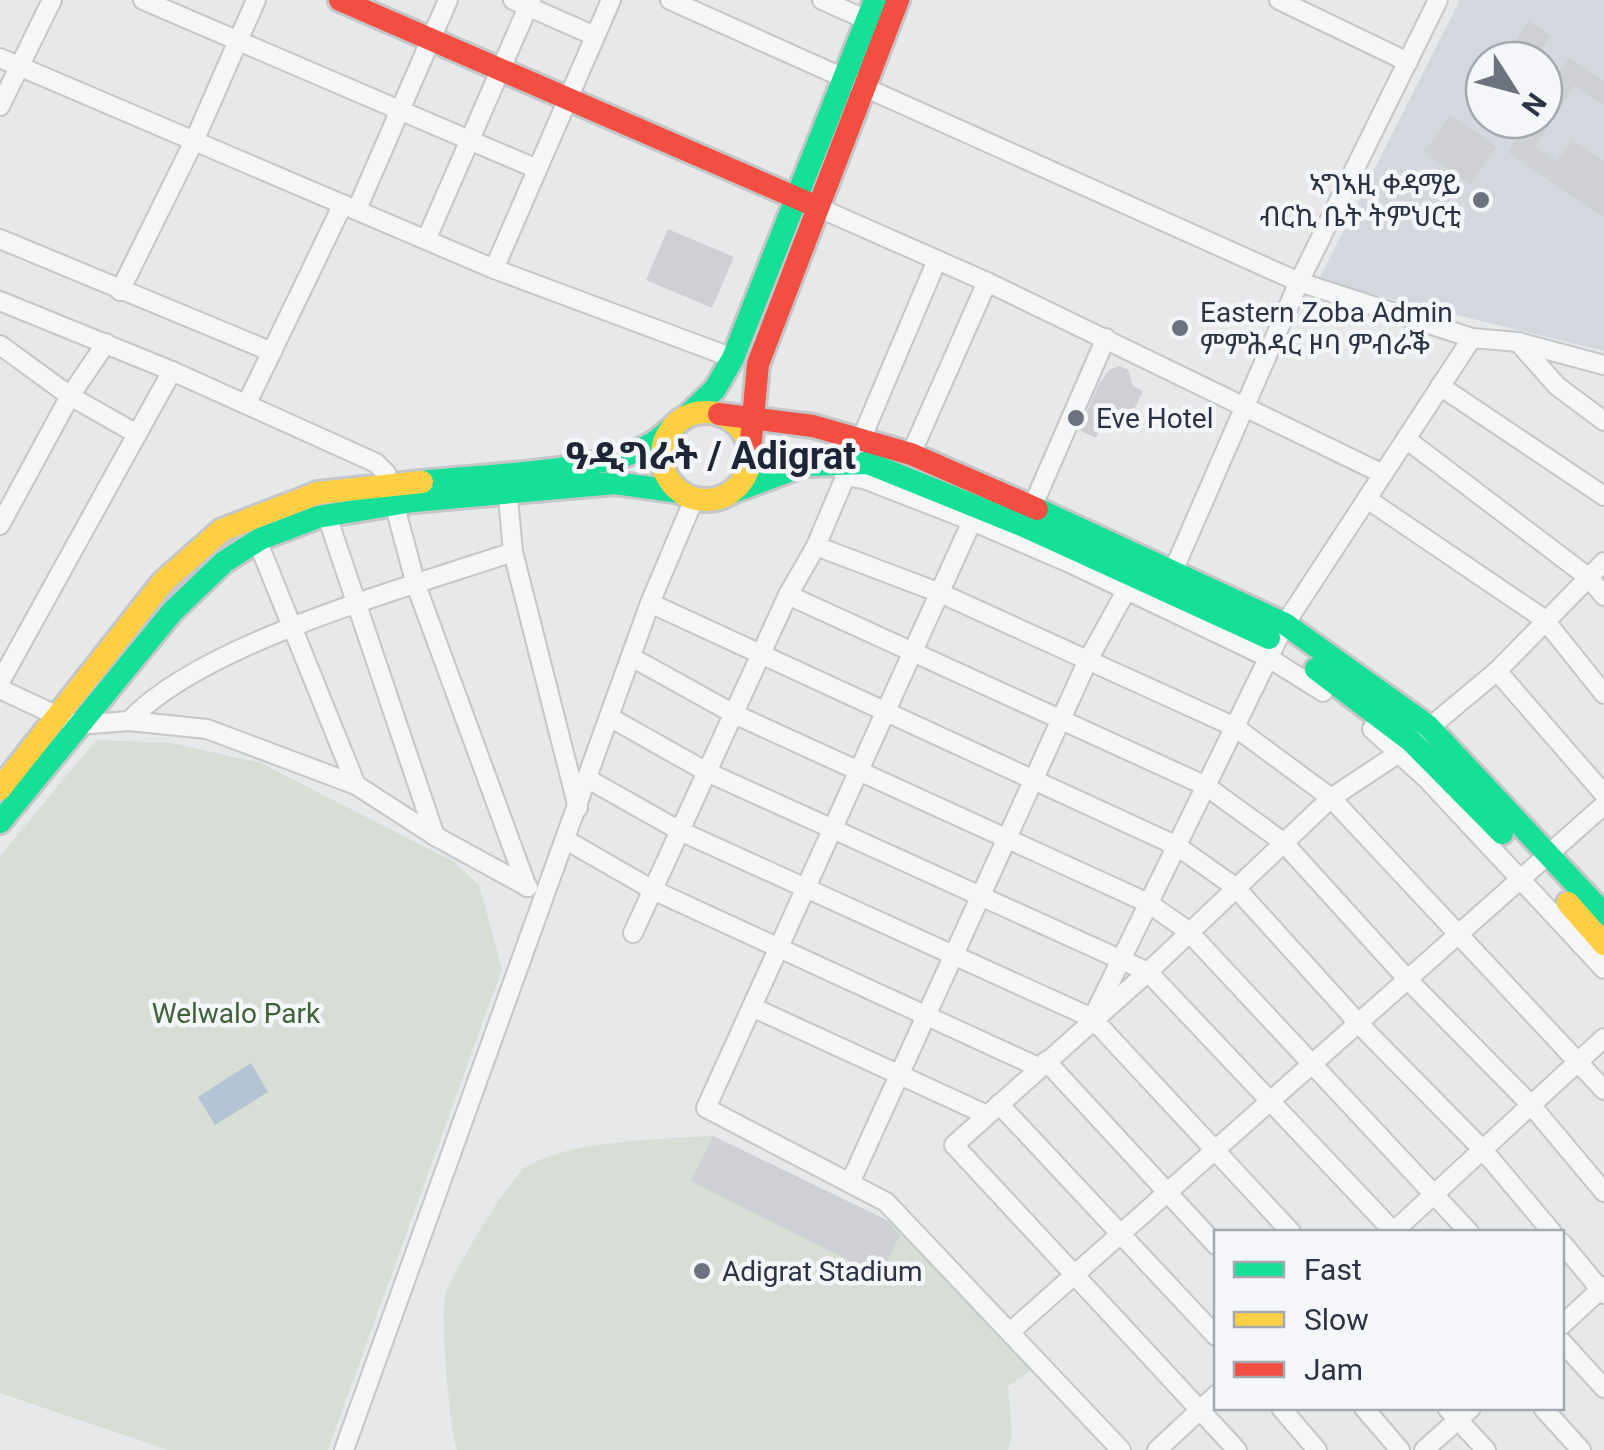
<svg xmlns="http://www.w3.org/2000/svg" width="1604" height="1450" viewBox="0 0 1604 1450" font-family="Roboto,'Noto Sans Ethiopic',sans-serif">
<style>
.built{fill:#d4d7dd;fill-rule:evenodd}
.green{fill:#d6ded6}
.water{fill:#b4c4d5}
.building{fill:#ced0d3}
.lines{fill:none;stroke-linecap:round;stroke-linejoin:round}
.street-casing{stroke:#c4c6c8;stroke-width:22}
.fast-casing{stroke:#c4c6c8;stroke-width:28}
.slow-casing{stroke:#c4c6c8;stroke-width:28}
.jam-casing{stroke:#c4c6c8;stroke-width:28}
.street{stroke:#f5f6f7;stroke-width:18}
.fast{stroke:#16e098;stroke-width:22}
.slow{stroke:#ffcf43;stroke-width:22}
.jam{stroke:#f24e42;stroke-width:22}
.poi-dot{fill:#6c737f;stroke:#f4f6f9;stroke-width:4}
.labels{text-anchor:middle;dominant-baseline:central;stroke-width:9;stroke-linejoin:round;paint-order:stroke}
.poi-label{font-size:28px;fill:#2b3445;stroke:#f4f6f9;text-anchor:start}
.park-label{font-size:28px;fill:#3f6138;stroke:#f4f6f9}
.district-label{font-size:38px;font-weight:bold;fill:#1d2536;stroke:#f4f6f9}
</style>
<rect width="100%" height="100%" fill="#e6e8ea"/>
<!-- built -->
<path class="built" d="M 1460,0 L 1604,0 L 1604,351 L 1318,281 ZM 1484,60 L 1544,60 L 1544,120 L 1484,120 Z"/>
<!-- green -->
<g class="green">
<path d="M 96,740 L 171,743 L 261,763 L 454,862 L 479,885 L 502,969 L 328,1450 L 168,1450 L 0,1393 L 0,856 Z"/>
<path d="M 713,1136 L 904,1228 L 1036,1366 L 1008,1386 L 1012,1434 L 1008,1450 L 457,1450 C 450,1432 440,1317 445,1297 C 449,1277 509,1179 525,1168 C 566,1140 664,1139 713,1136 Z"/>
</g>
<!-- water -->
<path class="water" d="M 251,1063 L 268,1092 L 215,1125 L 198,1097 Z"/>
<!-- building -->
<g class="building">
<path d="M 1528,21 L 1551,36 L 1536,60 L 1504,60 Z"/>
<path d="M 1569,58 L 1604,81 L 1604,105 L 1575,85 L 1535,146 L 1557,161 L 1572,139 L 1604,161 L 1604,217 L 1508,152 L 1530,120 L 1544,120 L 1544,96 Z"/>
<path d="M 1450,115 L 1497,147 L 1471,184 L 1424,152 Z"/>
<path d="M 668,229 L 734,257 L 712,308 L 646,280 Z"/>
<path d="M 1119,366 L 1128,370 L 1133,386 L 1143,391 L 1124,430 L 1104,420 L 1096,438 L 1079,430 L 1099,384 L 1109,370 Z"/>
<path d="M 713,1136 L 886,1220 L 900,1235 L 880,1276 L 691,1181 Z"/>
</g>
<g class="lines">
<!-- street casing -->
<g class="street-casing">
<g id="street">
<path d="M 143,0 L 537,169"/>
<path d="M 513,0 L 595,36"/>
<path d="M 670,0 L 1299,282 L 1472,338 L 1518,342 L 1604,365"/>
<path d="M 822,0 L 867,20"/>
<path d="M 1279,0 L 1408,62"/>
<path d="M 0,58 L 494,269 L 733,358"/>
<path d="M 0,106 L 52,0"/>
<path d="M 817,207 L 987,282 L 1383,474"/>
<path d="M 357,209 L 448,0"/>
<path d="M 0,239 L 272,352"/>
<path d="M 426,240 L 531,0"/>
<path d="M 494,269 L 611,0"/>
<path d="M 120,291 L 195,139 L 256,0"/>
<path d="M 0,301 L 172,371 L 376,463 L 386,473 L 416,585 L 527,887"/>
<path d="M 1518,342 L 1557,386 L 1604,421"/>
<path d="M 0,345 L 70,396 L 137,434"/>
<path d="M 1440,386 L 1604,496"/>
<path d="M 247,403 L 343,204"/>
<path d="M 1406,439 L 1588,577 L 1604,596"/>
<path d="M 911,454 L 987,282"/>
<path d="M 844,476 L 864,479 L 972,521 L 1072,564 L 1269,658 L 1323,692"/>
<path d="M 507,487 L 513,552 L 578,808"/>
<path d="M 1367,499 L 1544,619 L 1604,694"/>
<path d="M 1030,512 L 1106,338"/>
<path d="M 327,516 L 435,836"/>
<path d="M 972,521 L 706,1108 L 886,1202 L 1121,1450"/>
<path d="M 0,525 L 70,396 L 106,343"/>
<path d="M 257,540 L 356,785"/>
<path d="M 816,546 L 940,593 L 1235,727 L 1331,798 L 1604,1090"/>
<path d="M 1174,569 L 1299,282 L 1438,0"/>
<path d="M 788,595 L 1206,786 L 1283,842 L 1409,981 L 1531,1105 L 1604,1192"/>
<path d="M 650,603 L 1177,846 L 1235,887 L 1360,1025 L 1483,1150 L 1552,1232"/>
<path d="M 633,658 L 734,714 L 1148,903 L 1187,930 L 1469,1232"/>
<path d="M 1497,671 L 1604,794"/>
<path d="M 0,682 L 172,371"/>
<path d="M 0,689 L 77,725 L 129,721 L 207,729 L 356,785 L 435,836 L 528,887"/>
<path d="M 611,718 L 707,772 L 1148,972 L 1394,1232"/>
<path d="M 129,721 C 203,642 407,588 513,552"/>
<path d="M 1372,729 L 1427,779 L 1604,969"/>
<path d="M 588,779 L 680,831 L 1092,1018 L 1291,1232"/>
<path d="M 566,840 L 653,890 L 1038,1067"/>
<path d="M 633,933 L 788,595 L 816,546 L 937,260"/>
<path d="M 752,1007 L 987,1115"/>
<path d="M 1095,1013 L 1285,624 L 1472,338"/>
<path d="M 1046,1061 L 1216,1245"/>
<path d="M 999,1104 L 1216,1336"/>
<path d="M 850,1183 L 1088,660 L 1126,591"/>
<path d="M 1393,1232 L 1604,1038"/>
<path d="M 1562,1243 L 1604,1294"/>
<path d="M 1562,1325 L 1604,1286"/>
<path d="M 1010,1332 L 1604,805"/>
<path d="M 1562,1342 L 1604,1388"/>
<path d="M 1281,1408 L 1317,1450"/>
<path d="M 1364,1408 L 1400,1450"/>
<path d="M 1447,1408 L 1486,1450"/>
<path d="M 1543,1408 L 1581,1450"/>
<path d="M 344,1450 L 650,603 L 694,499"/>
<path d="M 1157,1450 L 1216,1395"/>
<path d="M 1237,1450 L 954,1145 L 1148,972 L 1331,798 L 1399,753 L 1497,671 L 1604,562"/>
<path d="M 1424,1450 L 1471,1408"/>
</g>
</g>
<!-- fast casing -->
<g class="fast-casing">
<g id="fast">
<path d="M 685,418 L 715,389 L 733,358 L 875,0"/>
<path d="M 422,482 C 483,475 597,473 650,445 C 660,439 670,429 680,421"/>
<path d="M 730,493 L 805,465 L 868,463 L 1024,526 L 1269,638"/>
<path d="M 1037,509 L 1285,624 L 1428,726 L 1604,914"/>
<path d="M 1316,669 L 1411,741 L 1502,833"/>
<path d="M 0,822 L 172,612 L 224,562 L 260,539 L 318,517 L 413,501 L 615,483 L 680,492"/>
</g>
</g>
<!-- slow casing -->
<g class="slow-casing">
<g id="slow">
<circle cx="706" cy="456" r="44"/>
<path d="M 0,789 L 163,582 L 222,530 L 318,493 L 422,482"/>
<path d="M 1568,903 L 1604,944"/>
</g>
</g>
<!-- jam casing -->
<g class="jam-casing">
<g id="jam">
<path d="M 340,0 L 813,205"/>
<path d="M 719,414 L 813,426 L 911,454 L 1037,509"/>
<path d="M 750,450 L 758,364 L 898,0"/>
</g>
</g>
<!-- street -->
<use href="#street" class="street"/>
<!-- fast -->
<use href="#fast" class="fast"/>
<!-- slow -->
<use href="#slow" class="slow"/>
<!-- jam -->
<use href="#jam" class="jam"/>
</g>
<!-- markers -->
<g class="poi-dot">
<circle cx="1481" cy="200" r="10"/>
<circle cx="1180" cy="328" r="10"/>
<circle cx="1076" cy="418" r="10"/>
<circle cx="702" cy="1271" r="10"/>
</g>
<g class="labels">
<!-- poi labels -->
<g class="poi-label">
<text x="1461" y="184" text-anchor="end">ኣግኣዚ ቀዳማይ<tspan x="1461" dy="32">ብርኪ ቤት ትምህርቲ</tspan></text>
<text x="1200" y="312">Eastern Zoba Admin<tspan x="1200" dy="32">ምምሕዳር ዞባ ምብራቕ</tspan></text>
<text x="1096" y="418">Eve Hotel</text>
<text x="722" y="1271">Adigrat Stadium</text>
</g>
<!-- park labels -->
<g class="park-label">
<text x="236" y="1013">Welwalo Park</text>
</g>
<!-- district labels -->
<g class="district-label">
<text x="711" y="456">ዓዲግራት / Adigrat</text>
</g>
</g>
<!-- legend -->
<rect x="1214" y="1230" width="350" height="180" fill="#f4f6f9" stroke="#a4a8b1" stroke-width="2.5"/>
<rect x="1234" y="1262" width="50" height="15" fill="#16e098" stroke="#a4a8b1" stroke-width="2.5"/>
<text x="1304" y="1280" font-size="30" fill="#2b3445">Fast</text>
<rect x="1234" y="1312" width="50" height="15" fill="#ffcf43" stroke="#a4a8b1" stroke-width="2.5"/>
<text x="1304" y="1330" font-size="30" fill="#2b3445">Slow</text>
<rect x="1234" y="1362" width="50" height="15" fill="#f24e42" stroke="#a4a8b1" stroke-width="2.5"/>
<text x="1304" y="1380" font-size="30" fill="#2b3445">Jam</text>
<!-- north arrow -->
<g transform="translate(1514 90) rotate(126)"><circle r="48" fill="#f4f6f9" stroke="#a4a8b1" stroke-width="2.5"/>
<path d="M0-8L18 38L0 25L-18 38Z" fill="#6c737f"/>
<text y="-15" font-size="28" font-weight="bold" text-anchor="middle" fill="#2b3445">N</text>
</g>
</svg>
